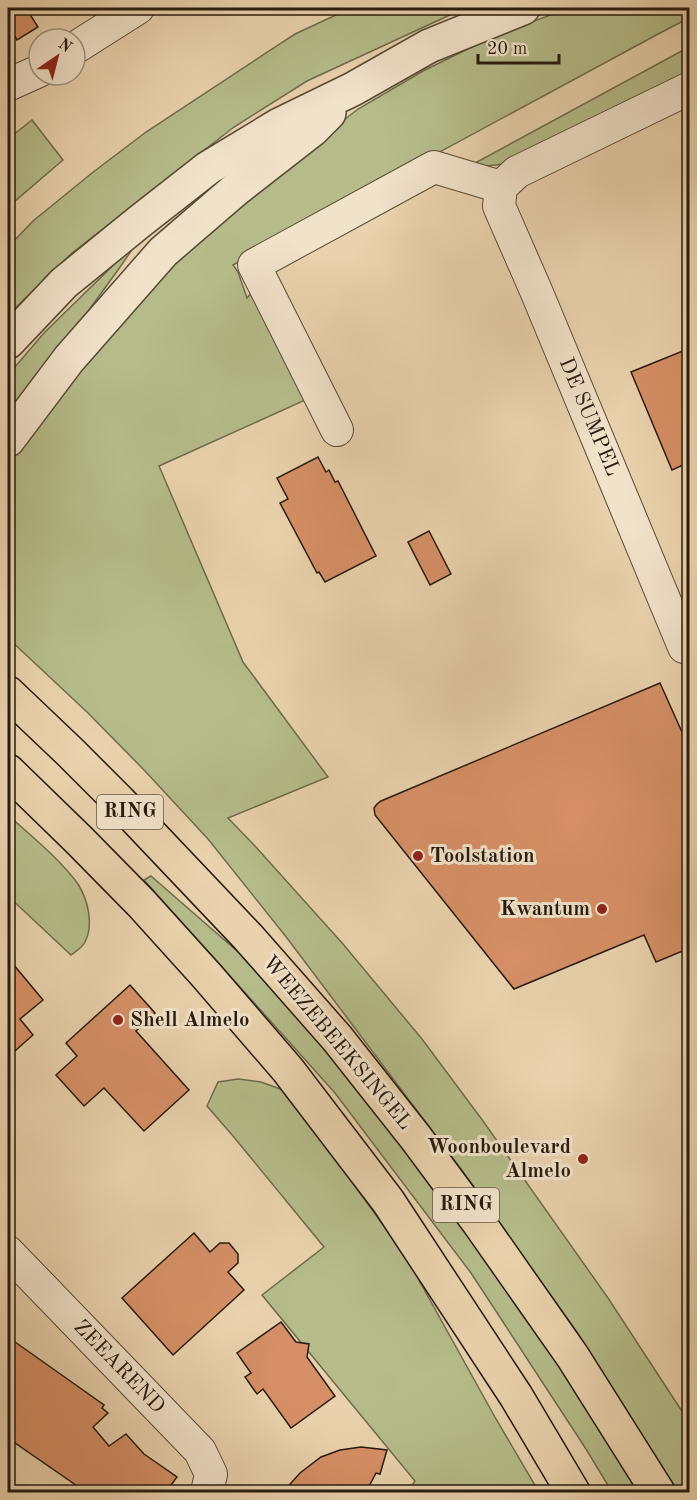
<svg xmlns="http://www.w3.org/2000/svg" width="697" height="1500" viewBox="0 0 697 1500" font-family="'Old Standard TT',serif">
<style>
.green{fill:#b5bc8a;stroke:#6e6c4c;stroke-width:1.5}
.building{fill:#d68f66;stroke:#271b0e;stroke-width:1.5}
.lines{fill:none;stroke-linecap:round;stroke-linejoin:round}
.minor-casing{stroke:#584936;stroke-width:34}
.tertiary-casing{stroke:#584936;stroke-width:36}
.primary-casing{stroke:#271b0e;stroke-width:36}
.minor{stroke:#f1e2ca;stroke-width:32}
.tertiary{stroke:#f1e2ca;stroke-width:33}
.primary{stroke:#e9d2ad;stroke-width:33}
.poi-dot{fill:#8f2418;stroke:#f1e2ca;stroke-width:2}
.labels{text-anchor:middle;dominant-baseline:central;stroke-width:6;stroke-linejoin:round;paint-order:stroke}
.shield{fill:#f1e2ca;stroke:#645746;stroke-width:1.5}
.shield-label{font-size:20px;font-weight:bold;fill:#271b0e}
.street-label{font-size:21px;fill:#271b0e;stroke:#f1e2ca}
.poi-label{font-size:21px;font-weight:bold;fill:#271b0e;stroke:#f1e2ca;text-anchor:start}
</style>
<rect width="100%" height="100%" fill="#e9d2ad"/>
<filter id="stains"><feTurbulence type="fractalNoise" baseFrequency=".00333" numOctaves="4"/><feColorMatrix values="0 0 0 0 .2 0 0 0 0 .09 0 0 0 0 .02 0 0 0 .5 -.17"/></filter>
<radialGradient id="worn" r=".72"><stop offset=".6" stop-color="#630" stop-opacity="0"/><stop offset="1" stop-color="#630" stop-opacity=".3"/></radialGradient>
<!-- green -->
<g class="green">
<path d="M 351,8 L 465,8 L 307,81 L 234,127 L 72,253 L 8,315 L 8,247 L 33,221 L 92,173 L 146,132 L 295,34 Z"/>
<path d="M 569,8 L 689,8 L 689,18 L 660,33 L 260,249 L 233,265 L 238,272 L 247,298 L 265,277 L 323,392 L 159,466 L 243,662 L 328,777 L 228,818 L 255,846 L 343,944 L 422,1039 L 483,1121 L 608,1298 L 689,1422 L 689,1492 L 678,1492 L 577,1332 L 461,1169 L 287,938 L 208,839 L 145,771 L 88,713 L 8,638 L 8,465 L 74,374 L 214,221 L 358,109 L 423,71 L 494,36 Z"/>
<path d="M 689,47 L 689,75 L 515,163 L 466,168 Z"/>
<path d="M 32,120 L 63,160 L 8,207 L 8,139 Z"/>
<path d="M 138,241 L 118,270 L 8,421 L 8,375 L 44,333 Z"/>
<path d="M 8,815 C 30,835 60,859 78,884 C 88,900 94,925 85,942 C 82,948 76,951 71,955 L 8,896 Z"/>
<path d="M 151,876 L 259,970 L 346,1074 L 469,1235 L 542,1337 L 640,1492 L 612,1492 L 586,1449 L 471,1273 L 335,1093 L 144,880 Z"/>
<path d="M 238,1079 L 261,1082 L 283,1090 L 320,1138 L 405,1255 L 496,1419 L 539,1492 L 407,1492 L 415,1481 L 262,1295 L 324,1247 L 233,1136 L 207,1106 L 218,1082 Z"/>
</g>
<!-- building -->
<g class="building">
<path d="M 8,8 L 26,8 L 38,27 L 17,40 L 8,24 Z"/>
<path d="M 690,348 L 690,462 L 672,470 L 631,372 Z"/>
<path d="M 318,457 L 326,472 L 329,470 L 335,482 L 338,481 L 376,556 L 325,582 L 319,572 L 317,573 L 280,503 L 288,499 L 277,478 Z"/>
<path d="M 429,531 L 451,574 L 430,585 L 408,542 Z"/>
<path d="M 660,683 L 690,750 L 690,948 L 656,962 L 644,935 L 514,989 L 375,815 L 374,808 L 377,804 L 381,801 Z"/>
<path d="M 8,958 L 43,1000 L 20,1019 L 33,1035 L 8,1057 Z"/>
<path d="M 130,985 L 155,1013 L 136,1031 L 189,1090 L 144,1131 L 104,1088 L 84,1106 L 56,1075 L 77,1056 L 66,1043 Z"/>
<path d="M 194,1233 L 210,1252 L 220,1243 L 229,1243 L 238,1254 L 238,1263 L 228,1272 L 244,1290 L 173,1355 L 122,1298 Z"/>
<path d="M 281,1322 L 296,1342 L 309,1344 L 307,1357 L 335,1396 L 291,1428 L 263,1389 L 257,1394 L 245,1377 L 251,1373 L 237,1353 Z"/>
<path d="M 8,1337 L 104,1405 L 102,1408 L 108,1413 L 93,1427 L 109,1446 L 126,1434 L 144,1454 L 177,1477 L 166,1492 L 86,1492 L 8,1438 Z"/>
<path d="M 361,1447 L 387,1450 L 380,1474 L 376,1473 L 366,1492 L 283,1492 L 300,1473 L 321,1457 L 340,1450 Z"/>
</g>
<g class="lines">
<!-- minor casing -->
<g class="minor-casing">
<g id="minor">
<path d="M 75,48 L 138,8"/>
<path d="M 8,83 L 10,84 L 39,71"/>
<path d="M 337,430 L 254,265 L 434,167 L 501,187"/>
<path d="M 684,647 L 537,293 L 499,206 L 501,187 L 517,172 L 690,88"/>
<path d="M 8,1252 L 200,1451 L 211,1474 L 207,1492"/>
</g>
</g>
<!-- tertiary casing -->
<g class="tertiary-casing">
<g id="tertiary">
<path d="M 8,342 L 64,283 L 139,222 L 208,168 L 279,125 L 353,89 L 429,46 L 523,8"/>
<path d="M 8,440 L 69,359 L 163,252 L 235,190 L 312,130 L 329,113"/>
</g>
</g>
<!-- primary casing -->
<g class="primary-casing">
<g id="primary">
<path d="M 8,693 L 70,752 L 119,801 L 248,937 L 337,1038 L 416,1138 L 479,1223 L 573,1357 L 658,1492"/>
<path d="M 8,771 L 79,840 L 141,903 L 207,976 L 288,1070 L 388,1201 L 516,1396 L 573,1492"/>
</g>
</g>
<!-- minor -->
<use href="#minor" class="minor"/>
<!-- tertiary -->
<use href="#tertiary" class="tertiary"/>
<!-- primary -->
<use href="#primary" class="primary"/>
</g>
<!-- markers -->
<g class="poi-dot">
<circle cx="418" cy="856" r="6"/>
<circle cx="602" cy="909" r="6"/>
<circle cx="118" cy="1020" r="6"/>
<circle cx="583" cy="1159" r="6"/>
</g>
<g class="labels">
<!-- shield labels -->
<g class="shield">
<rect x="97" y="795" width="66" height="34" rx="4.5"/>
<rect x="433" y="1188" width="66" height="34" rx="4.5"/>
</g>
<g class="shield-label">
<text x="130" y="812">RING</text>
<text x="466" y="1205">RING</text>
</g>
<!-- street labels -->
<g class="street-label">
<text transform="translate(589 417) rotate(67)">DE SUMPEL</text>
<text transform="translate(337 1043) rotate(50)">WEEZEBEEKSINGEL</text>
<text transform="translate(119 1367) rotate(46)">ZEEAREND</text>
</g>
<!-- poi labels -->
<g class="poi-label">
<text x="430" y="856">Toolstation</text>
<text x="590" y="909" text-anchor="end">Kwantum</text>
<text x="130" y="1020">Shell Almelo</text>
<text x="571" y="1147" text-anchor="end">Woonboulevard<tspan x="571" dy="24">Almelo</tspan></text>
</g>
</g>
<!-- margin -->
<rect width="697" height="1500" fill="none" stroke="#e9d2ad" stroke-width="30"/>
<rect x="9" y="9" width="679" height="1482" fill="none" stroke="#271b0e" stroke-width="3"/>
<rect x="15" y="15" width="667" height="1470" fill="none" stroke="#271b0e" stroke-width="1.5"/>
<!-- north arrow -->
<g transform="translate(57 57) rotate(35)"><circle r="28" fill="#f1e2ca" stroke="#a0927f" stroke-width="1.5"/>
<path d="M0-4.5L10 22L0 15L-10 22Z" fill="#8f2418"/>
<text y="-9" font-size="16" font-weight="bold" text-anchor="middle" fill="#271b0e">N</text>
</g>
<!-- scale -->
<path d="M478 54v9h81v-9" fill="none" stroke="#271b0e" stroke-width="3"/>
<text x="487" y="54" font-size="18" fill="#271b0e" stroke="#f1e2ca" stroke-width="4.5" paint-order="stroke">20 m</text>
<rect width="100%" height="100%" filter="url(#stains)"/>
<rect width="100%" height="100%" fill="url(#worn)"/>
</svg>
